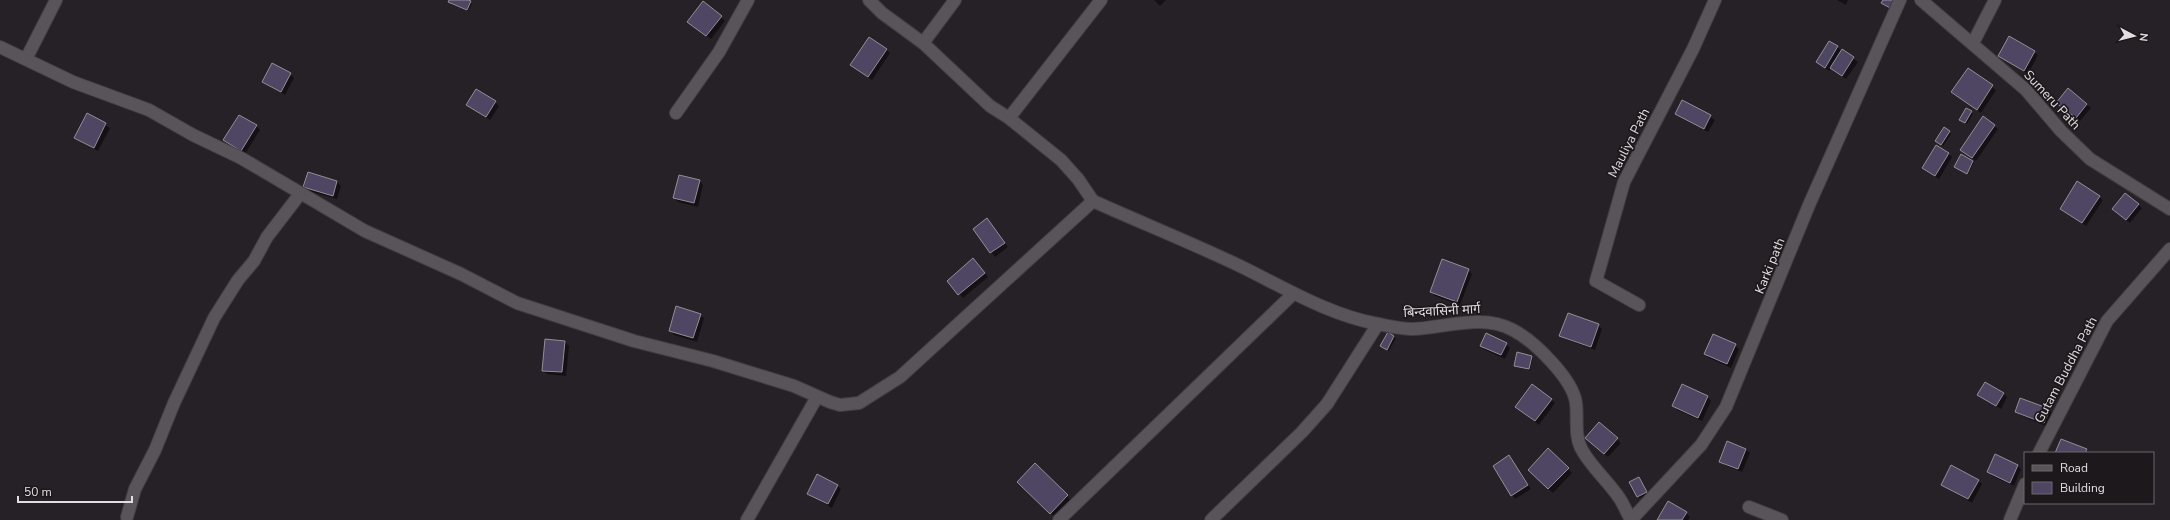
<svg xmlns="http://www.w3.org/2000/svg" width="2170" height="520" viewBox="0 0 2170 520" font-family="'Nunito Sans','Noto Sans Devanagari',sans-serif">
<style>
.shadow{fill:#0007}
.building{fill:#4e4662;stroke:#918f96}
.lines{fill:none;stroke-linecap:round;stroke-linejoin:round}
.minor-casing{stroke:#413e41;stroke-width:14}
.minor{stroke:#595459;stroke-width:12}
.labels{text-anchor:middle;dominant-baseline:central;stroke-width:3.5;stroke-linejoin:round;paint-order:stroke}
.street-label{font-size:13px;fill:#e1dee1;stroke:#1c181c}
</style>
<rect width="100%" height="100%" fill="#262126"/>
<!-- shadow -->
<g class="shadow">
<path d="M 450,0 L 466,0 L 472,4 L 468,11 L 451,4 Z"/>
<path d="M 1154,0 L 1166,0 L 1160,6 Z"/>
<path d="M 1837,0 L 1848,0 L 1846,5 Z"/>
<path d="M 721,17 L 725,21 L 711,39 L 693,25 Z"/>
<path d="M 1837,47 L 1858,62 L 1846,79 L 1831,68 L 1829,71 L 1817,62 Z"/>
<path d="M 886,49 L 890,53 L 872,80 L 856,69 Z"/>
<path d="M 2034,52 L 2038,55 L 2028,74 L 1999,56 Z"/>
<path d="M 1968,69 L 1996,90 L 1981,113 L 1953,92 Z"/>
<path d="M 290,74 L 294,78 L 285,95 L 263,81 Z"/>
<path d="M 2068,89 L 2091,108 L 2080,121 L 2061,106 Z"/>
<path d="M 495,102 L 499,106 L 490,120 L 468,105 Z"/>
<path d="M 1682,102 L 1715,120 L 1708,132 L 1676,114 Z"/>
<path d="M 1971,112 L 1973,114 L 1967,124 L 1960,120 Z"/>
<path d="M 87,115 L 110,128 L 98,151 L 75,138 Z"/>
<path d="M 256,126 L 260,130 L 245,154 L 225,140 Z"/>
<path d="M 1994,126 L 1998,129 L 1976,161 L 1961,149 Z"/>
<path d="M 1945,129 L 1951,134 L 1943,146 L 1938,142 Z"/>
<path d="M 1948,153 L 1952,157 L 1939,179 L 1923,168 Z"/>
<path d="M 1973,161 L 1974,163 L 1968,174 L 1956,167 Z"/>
<path d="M 308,174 L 337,182 L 341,186 L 337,199 L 308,191 L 304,187 Z"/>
<path d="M 700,181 L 703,185 L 698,207 L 678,202 L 674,198 Z"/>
<path d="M 2099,197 L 2103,200 L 2086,226 L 2061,209 Z"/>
<path d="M 2138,204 L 2142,208 L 2130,223 L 2117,212 Z"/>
<path d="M 991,224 L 1008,247 L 995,257 L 974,229 Z"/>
<path d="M 977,264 L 988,277 L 963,298 L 948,281 Z"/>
<path d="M 1468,270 L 1472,274 L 1460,305 L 1435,296 L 1431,292 Z"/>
<path d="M 700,315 L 704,318 L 697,342 L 674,335 L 670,331 Z"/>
<path d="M 1598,325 L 1602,329 L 1595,350 L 1565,339 L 1561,335 Z"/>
<path d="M 1388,333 L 1396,338 L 1389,351 L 1381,346 Z"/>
<path d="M 565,342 L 569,346 L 566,376 L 547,374 L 543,371 Z"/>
<path d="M 1506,344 L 1510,348 L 1505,359 L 1485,350 L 1481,346 Z"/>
<path d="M 1735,345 L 1739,349 L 1731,368 L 1709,358 L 1705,354 Z"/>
<path d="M 1531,357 L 1533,358 L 1530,370 L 1515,366 Z"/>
<path d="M 2003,393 L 2007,397 L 2001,409 L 1978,395 Z"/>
<path d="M 1708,397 L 1711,401 L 1702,421 L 1677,410 L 1674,406 Z"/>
<path d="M 1551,399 L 1555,403 L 1539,425 L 1516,407 Z"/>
<path d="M 2049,410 L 2053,414 L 2048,427 L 2020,415 L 2016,411 Z"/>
<path d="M 1617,439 L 1621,443 L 1608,457 L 1590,441 Z"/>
<path d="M 1746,449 L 1750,453 L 1742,472 L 1724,465 L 1721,461 Z"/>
<path d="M 1548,450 L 1572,473 L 1553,493 L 1529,470 Z"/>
<path d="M 1509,457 L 1531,489 L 1515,499 L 1512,495 Z"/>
<path d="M 1035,465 L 1073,502 L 1057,519 L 1019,482 Z"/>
<path d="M 2017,465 L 2021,469 L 2014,486 L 1992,476 L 1988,472 Z"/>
<path d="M 1639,478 L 1647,494 L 1640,498 L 1638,496 Z"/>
<path d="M 1978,480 L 1982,484 L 1972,503 L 1942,485 Z"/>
<path d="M 837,485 L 841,489 L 832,508 L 808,494 Z"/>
<path d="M 1686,513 L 1690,517 L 1688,520 L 1658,520 Z"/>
</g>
<!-- building -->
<g class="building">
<path d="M 449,0 L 468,0 L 471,1 L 467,10 L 448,2 Z"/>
<path d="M 1883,0 L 1897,0 L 1892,9 L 1881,3 Z"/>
<path d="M 703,1 L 722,16 L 706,36 L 687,22 Z"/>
<path d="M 2009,36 L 2035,51 L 2024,71 L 1998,56 Z"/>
<path d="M 869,37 L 887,49 L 868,77 L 850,65 Z"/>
<path d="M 1829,41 L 1838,46 L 1825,68 L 1816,62 Z"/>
<path d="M 1842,49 L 1854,57 L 1842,76 L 1830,68 Z"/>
<path d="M 272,63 L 291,73 L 281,92 L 262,82 Z"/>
<path d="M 1968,68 L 1993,85 L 1977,110 L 1951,92 Z"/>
<path d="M 2068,88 L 2087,104 L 2076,118 L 2056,103 Z"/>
<path d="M 476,89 L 496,101 L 486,117 L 466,105 Z"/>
<path d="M 1682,100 L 1711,115 L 1704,129 L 1675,114 Z"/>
<path d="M 1966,108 L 1972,111 L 1965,123 L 1959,120 Z"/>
<path d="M 87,113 L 106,123 L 94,148 L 74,138 Z"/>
<path d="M 239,115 L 257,125 L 241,151 L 223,140 Z"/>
<path d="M 1983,116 L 1995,125 L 1972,158 L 1960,150 Z"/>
<path d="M 1944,127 L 1950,131 L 1941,145 L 1935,141 Z"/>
<path d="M 1936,145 L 1949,153 L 1935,176 L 1922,168 Z"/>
<path d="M 1961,154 L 1973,161 L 1967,174 L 1954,167 Z"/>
<path d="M 308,172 L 337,181 L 333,196 L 303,187 Z"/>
<path d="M 679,175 L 700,180 L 694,203 L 673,198 Z"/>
<path d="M 2077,181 L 2100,196 L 2082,223 L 2060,209 Z"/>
<path d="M 2125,193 L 2139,204 L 2126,220 L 2112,209 Z"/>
<path d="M 987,218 L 1005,243 L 990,253 L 973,229 Z"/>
<path d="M 973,258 L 985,273 L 958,295 L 947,281 Z"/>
<path d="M 1442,259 L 1469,269 L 1457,302 L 1430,292 Z"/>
<path d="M 676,306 L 701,314 L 693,338 L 669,331 Z"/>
<path d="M 1568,313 L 1599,324 L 1591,347 L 1559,336 Z"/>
<path d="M 1388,332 L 1394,336 L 1387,350 L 1380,346 Z"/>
<path d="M 1486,333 L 1507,343 L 1501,355 L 1480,346 Z"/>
<path d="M 1713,334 L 1736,344 L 1727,364 L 1704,354 Z"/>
<path d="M 545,339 L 565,341 L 562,372 L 542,371 Z"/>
<path d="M 1517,352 L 1532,356 L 1529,369 L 1514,366 Z"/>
<path d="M 1985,382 L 2004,393 L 1996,406 L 1977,395 Z"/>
<path d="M 1532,384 L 1552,399 L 1535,421 L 1515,407 Z"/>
<path d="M 1682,384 L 1708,396 L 1698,418 L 1672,406 Z"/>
<path d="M 2020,398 L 2050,409 L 2044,423 L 2015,412 Z"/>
<path d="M 1599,422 L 1618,438 L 1604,454 L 1585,438 Z"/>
<path d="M 2061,439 L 2087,449 L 2085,453 L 2055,453 Z"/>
<path d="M 1727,441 L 1746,449 L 1738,469 L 1719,462 Z"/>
<path d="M 1548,448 L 1569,468 L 1548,489 L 1528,470 Z"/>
<path d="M 1995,454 L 2018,465 L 2010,483 L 1987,472 Z"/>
<path d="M 1509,455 L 1528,485 L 1511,496 L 1493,466 Z"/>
<path d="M 1035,463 L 1068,495 L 1050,514 L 1017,482 Z"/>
<path d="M 1951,465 L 1979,480 L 1968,499 L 1941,485 Z"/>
<path d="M 817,474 L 838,485 L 828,504 L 807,494 Z"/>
<path d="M 1639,477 L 1647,492 L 1637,497 L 1629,482 Z"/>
<path d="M 1668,501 L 1687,512 L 1682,520 L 1657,520 Z"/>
</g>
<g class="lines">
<!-- minor casing -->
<g class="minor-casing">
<g id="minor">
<path d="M 869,0 L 882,13 L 923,43 L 990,106 L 1009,118 L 1061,160 L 1078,179 L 1093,201"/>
<path d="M 1921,0 L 2026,90 L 2061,131 L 2090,159 L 2170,209"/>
<path d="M 923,43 L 955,0"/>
<path d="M 1973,43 L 1995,0"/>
<path d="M 0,47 L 73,82 L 149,110 L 193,135 L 241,158 L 365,231 L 461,274 L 517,303 L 634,341 L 713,361 L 794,386 L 830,402 L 840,405 L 859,403 L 900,377 L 1093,201"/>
<path d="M 26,59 L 56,0"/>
<path d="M 676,113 L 719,52 L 748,0"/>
<path d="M 1009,118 L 1101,0"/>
<path d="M 1093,201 C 1142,223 1192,243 1240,266 C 1285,288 1329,315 1378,324 C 1389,326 1402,329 1412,329 C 1445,328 1482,313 1513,330 C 1534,341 1573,379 1576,403 C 1578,419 1574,436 1582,450 C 1592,468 1609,482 1620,499 C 1624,505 1627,513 1631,520"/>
<path d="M 1639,305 L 1596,281 L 1624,182 L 1693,49 L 1715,0"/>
<path d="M 2039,453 L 2107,321 L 2170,249"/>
<path d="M 1749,507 L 1782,520"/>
<path d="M 127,517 L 135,489 L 155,450 L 174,403 L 214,318 L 238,280 L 254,261 L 267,237 L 300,194"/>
<path d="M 747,520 L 817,397"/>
<path d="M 1059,520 L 1293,294"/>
<path d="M 1211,520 L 1302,432 L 1327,404 L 1378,324"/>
<path d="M 1631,520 L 1701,445 L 1726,407 L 1809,205 L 1900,0"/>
<path d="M 2010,520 L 2025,484"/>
</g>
</g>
<!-- minor -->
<use href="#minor" class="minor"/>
</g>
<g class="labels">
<!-- street labels -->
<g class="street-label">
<text transform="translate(2052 100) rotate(47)">Sumeru Path</text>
<text transform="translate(1629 143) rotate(-63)">Mauliya Path</text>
<text transform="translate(1770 266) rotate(-68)">Karki path</text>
<text transform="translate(1442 311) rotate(-3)">बिन्दवासिनी मार्ग</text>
<text transform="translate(2066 370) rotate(-62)">Gutam Buddha Path</text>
</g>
</g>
<!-- legend -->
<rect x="2024" y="452" width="130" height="52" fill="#1c181c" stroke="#6b676b"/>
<rect x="2032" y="465" width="20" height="6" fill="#595459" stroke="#6b676b"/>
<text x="2060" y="472" font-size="12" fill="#e1dee1">Road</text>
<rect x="2032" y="482" width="20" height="12" fill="#4e4662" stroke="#6b676b"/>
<text x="2060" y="492" font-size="12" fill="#e1dee1">Building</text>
<!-- north arrow -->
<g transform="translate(2134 36) rotate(97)" stroke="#1c181c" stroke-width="3" paint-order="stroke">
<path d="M0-3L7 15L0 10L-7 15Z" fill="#e1dee1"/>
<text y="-6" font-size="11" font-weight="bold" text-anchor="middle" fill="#e1dee1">N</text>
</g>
<!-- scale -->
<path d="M18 496v6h114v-6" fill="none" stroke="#e1dee1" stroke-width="2"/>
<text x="24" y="496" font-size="12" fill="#e1dee1" stroke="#1c181c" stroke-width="3" paint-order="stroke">50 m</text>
</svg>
